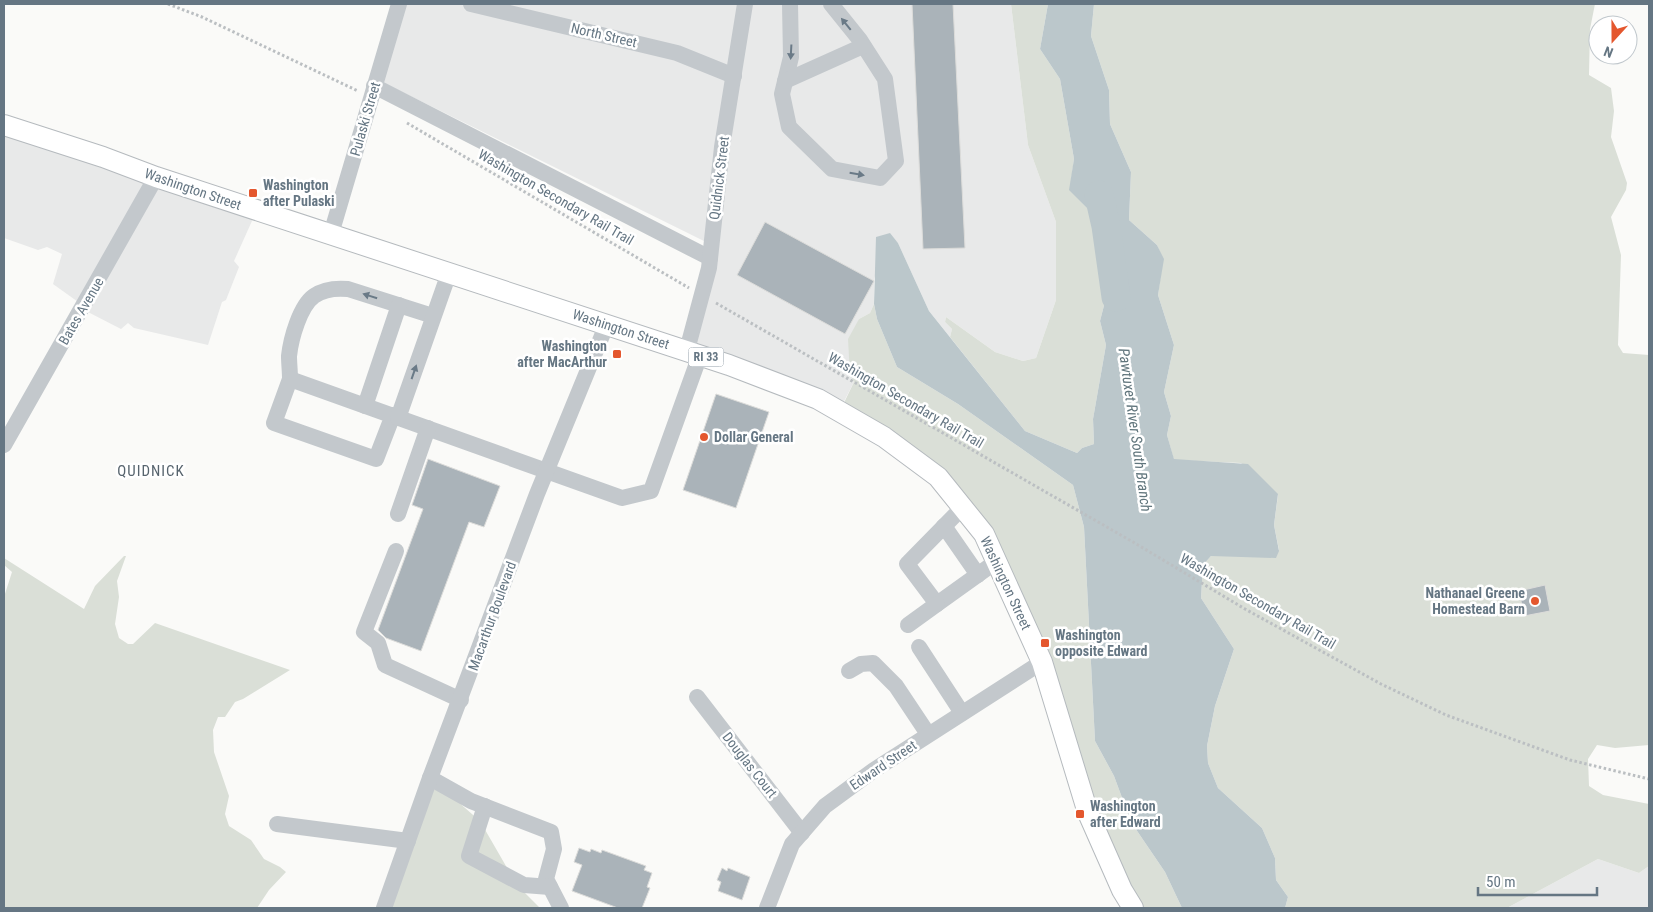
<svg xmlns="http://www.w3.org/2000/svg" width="1653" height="912" viewBox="0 0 1653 912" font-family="'Roboto Condensed',sans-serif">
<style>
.built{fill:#e8e9e9}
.green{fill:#dadfd7}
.water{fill:#bbc7cb}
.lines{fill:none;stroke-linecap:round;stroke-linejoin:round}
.river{stroke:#bbc7cb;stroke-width:29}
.building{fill:#aab3b9;stroke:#dcdcda}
.major-casing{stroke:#b5babe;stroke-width:22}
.path{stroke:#bbbfc2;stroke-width:3;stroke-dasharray:2.5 2.5;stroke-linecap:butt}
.minor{stroke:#c3c8cc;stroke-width:16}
.major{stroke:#fff;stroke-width:20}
.oneway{fill:#6a7a87}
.poi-dot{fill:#e4572e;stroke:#fff;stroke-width:2}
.labels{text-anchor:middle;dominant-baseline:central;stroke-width:5;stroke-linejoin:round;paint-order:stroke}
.shield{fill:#fff;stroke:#939fa8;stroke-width:1}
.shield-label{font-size:12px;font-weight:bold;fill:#657683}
.street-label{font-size:14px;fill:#657683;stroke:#fff}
.poi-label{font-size:14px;font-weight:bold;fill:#657683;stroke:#fff;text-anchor:start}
.water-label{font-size:15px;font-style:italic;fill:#60757c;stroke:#fff}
.neighbourhood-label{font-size:15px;letter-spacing:1px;fill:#57646e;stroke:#fff}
</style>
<rect width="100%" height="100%" fill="#fafaf8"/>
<!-- built -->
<g class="built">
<path d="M 397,4 L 1011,4 L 1028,145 L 1056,222 L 1056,300 L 1036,358 L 1023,361 L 995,352 L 946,317 L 945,322 L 952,329 L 950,337 L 929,311 L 898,243 L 889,233 L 874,279 L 874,304 L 870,313 L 859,319 L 850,375 L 854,382 L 839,411 L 687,350 L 706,242 L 380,81 Z"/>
<path d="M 4,126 L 256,212 L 234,261 L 239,267 L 226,300 L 222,302 L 208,345 L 134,328 L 128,323 L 121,329 L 84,310 L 81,304 L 53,284 L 62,254 L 47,247 L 38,250 L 4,238 Z"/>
<path d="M 1598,859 L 1639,873 L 1649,866 L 1649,908 L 1507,908 Z"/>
</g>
<!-- green -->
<g class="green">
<path d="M 1011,4 L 1048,4 L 1040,49 L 1060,79 L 1074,159 L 1070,190 L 1098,219 L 1109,238 L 1111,253 L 1109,286 L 1100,321 L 1106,345 L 1093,419 L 1094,444 L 1082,448 L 1077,453 L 1025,431 L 950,337 L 952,329 L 945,322 L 946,317 L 995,352 L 1023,361 L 1036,358 L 1056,300 L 1056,222 L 1028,145 Z"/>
<path d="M 1094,4 L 1595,4 L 1590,29 L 1589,75 L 1611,88 L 1614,111 L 1611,137 L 1627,183 L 1626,190 L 1611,217 L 1621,255 L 1618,345 L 1623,353 L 1649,355 L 1649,745 L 1615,748 L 1597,745 L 1588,759 L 1589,786 L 1603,795 L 1649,804 L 1649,866 L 1639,873 L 1598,859 L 1507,908 L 1285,908 L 1288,897 L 1276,880 L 1275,858 L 1262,828 L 1218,788 L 1208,763 L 1207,746 L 1215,706 L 1234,649 L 1201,598 L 1203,565 L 1211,556 L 1279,550 L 1274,525 L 1278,495 L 1241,463 L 1174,460 L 1167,435 L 1171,416 L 1164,392 L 1174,345 L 1158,295 L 1163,259 L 1157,245 L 1129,220 L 1131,172 L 1110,124 L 1109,90 L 1091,36 Z"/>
<path d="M 874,304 L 877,319 L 897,367 L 958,404 L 1073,485 L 1084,527 L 1095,741 L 1114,776 L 1131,822 L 1165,872 L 1182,908 L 1131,908 L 1041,665 L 963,507 L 840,411 L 854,382 L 850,375 L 848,339 L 859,319 L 870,313 Z"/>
<path d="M 124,556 L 126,556 L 117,581 L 119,597 L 115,624 L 119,638 L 128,644 L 133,644 L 155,623 L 290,670 L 243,699 L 235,702 L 225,717 L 218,717 L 213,730 L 214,752 L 229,796 L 225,814 L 229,826 L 251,840 L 264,859 L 280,867 L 286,872 L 269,890 L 257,908 L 4,908 L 4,597 L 12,572 L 4,565 L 4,558 L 84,609 L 95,586 Z"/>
<path d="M 426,787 L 449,794 L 480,821 L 517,885 L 540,908 L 383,908 Z"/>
</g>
<!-- water -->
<path class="water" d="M 1048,4 L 1094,4 L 1091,36 L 1109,90 L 1110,124 L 1131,172 L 1129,220 L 1157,245 L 1164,259 L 1158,295 L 1174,345 L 1164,392 L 1171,416 L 1167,435 L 1174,459 L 1248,464 L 1278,494 L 1274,525 L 1279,551 L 1276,558 L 1211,556 L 1203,565 L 1201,598 L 1234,649 L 1215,706 L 1207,746 L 1208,763 L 1218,788 L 1262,828 L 1275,858 L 1276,880 L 1288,897 L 1285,908 L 1182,908 L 1165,872 L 1131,822 L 1114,776 L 1095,741 L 1084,527 L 1073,485 L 958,404 L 897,367 L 877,319 L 874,304 L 876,237 L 890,233 L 898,243 L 929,311 L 1025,431 L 1077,453 L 1082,448 L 1094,444 L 1093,419 L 1106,345 L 1100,321 L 1109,286 L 1111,253 L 1109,238 L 1098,219 L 1069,190 L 1074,159 L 1060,79 L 1040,49 Z"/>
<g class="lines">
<!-- river -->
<path class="river" d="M 1099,195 L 1106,226 L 1116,297"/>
</g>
<!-- building -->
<g class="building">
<path d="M 912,4 L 953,4 L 965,248 L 923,249 Z"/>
<path d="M 765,222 L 874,281 L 845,334 L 737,275 Z"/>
<path d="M 716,394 L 769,412 L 736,508 L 683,490 Z"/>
<path d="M 428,459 L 500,486 L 484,527 L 469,522 L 421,651 L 386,638 L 378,630 L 423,509 L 412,505 Z"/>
<path d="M 1545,585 L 1550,611 L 1524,616 L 1519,591 Z"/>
<path d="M 579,848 L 590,852 L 591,849 L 601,853 L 602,850 L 646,866 L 644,870 L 652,873 L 647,887 L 650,888 L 642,908 L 618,908 L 572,891 L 582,865 L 574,862 Z"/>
<path d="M 722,868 L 727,871 L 728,868 L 750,877 L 742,900 L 718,891 L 721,882 L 717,880 Z"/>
</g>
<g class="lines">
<!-- major casing -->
<g class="major-casing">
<path id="major" d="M 4,125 L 103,157 L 156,177 L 729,365 L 818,399 L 884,437 L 938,477 L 984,534 L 1042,662 L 1088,813 L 1122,890 L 1133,908"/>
</g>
<!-- path -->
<g class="path">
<path d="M 168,4 L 202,17 L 358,91"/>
<path d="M 407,123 L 689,288"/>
<path d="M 716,303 L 1133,542 L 1245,609 L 1381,684 L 1446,715 L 1570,760 L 1649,779"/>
</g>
<!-- minor -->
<g class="minor">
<path d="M 471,4 L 677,53 L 734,76"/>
<path d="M 790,4 L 791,57 L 782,94 L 789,127 L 832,169 L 880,178 L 896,161 L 885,79 L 860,40 L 831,4"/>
<path d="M 785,81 L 863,46"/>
<path d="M 374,86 L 710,258"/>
<path d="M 331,234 L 399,4"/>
<path d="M 687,350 L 709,268 L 722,147 L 745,4"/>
<path d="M 290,379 C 290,371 289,363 289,356 C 291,338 300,306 314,296 C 324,289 337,288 348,289 L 433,316"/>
<path d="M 365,406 L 399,305"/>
<path d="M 393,415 L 376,459 L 274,423 L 290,379 L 622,498 L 651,491 L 700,355"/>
<path d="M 398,418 L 449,273"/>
<path d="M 4,445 L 156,177"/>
<path d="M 963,507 L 907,564 L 937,604 L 997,561"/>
<path d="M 398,514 L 428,428"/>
<path d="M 944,526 L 978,575"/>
<path d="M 396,551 L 364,632 L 378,643 L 385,665 L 461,700"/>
<path d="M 908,625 L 937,604"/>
<path d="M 919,647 L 962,713"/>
<path d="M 849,671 L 861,664 L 873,663 L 896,686 L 928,734"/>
<path d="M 697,697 L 802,833"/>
<path d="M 430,778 L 471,801 L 551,832 L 554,849 L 546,879 L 561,908"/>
<path d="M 485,806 L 469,856 L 524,885 L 550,887"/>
<path d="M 277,824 L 408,841"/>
<path d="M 384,908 L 430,778 L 537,494 L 606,326"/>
<path d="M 767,908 L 792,844 L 825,806 L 874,770 L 1042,662"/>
</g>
<!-- major -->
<use href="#major" class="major"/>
</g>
<!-- one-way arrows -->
<defs><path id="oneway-solid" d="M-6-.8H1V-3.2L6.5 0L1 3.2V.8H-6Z" transform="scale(1.25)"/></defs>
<g class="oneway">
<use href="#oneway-solid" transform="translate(846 24) rotate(-129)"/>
<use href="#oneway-solid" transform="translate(791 52) rotate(93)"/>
<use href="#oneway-solid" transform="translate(857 174) rotate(10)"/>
<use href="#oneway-solid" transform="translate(370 296) rotate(-162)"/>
<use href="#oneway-solid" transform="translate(414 372) rotate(-71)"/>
</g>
<!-- markers -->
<g class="poi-dot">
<rect x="248" y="188" width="10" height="10" rx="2.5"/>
<rect x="612" y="349" width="10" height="10" rx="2.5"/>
<circle cx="704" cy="437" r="5"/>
<circle cx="1535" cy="601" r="5"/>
<rect x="1040" y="638" width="10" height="10" rx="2.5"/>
<rect x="1075" y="809" width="10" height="10" rx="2.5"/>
</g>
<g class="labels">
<!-- shield labels -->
<rect class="shield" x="688.5" y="347.5" width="35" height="19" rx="4"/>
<g class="shield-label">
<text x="706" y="357">RI 33</text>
</g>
<!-- street labels -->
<g class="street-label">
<text transform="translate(604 35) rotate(13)">North Street</text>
<text transform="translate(365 119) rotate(-74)">Pulaski Street</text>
<text transform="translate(719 178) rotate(-83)">Quidnick Street</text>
<text transform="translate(193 189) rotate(19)">Washington Street</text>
<text transform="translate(556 197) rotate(30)">Washington Secondary Rail Trail</text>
<text transform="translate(81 311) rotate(-60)">Bates Avenue</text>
<text transform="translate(621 329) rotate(18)">Washington Street</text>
<text transform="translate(906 400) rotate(30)">Washington Secondary Rail Trail</text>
<text transform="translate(1006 583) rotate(65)">Washington Street</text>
<text transform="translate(1258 601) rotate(30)">Washington Secondary Rail Trail</text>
<text transform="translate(492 616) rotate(-70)">Macarthur Boulevard</text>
<text transform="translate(750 765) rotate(52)">Douglas Court</text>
<text transform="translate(883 765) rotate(-34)">Edward Street</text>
</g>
<!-- poi labels -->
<g class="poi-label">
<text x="263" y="185">Washington<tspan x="263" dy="16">after Pulaski</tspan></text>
<text x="607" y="346" text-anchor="end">Washington<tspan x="607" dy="16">after MacArthur</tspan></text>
<text x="714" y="437">Dollar General</text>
<text x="1525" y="593" text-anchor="end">Nathanael Greene<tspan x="1525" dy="16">Homestead Barn</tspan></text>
<text x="1055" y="635">Washington<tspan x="1055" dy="16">opposite Edward</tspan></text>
<text x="1090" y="806">Washington<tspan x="1090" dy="16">after Edward</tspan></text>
</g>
<!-- water labels -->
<g class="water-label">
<text transform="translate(1135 430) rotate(82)">Pawtuxet River South Branch</text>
</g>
<!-- neighbourhood labels -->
<g class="neighbourhood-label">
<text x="151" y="471">QUIDNICK</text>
</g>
</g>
<!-- border -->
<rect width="1653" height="912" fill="none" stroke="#657683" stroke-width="10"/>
<!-- north arrow -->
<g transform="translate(1613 40) rotate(201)"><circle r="24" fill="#ffffff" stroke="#c1c8cd"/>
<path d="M0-4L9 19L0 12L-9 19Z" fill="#e4572e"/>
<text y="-8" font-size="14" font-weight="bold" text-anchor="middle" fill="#657683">N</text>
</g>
<!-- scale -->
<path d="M1478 887v8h119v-8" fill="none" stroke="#657683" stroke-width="2.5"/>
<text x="1486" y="887" font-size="15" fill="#657683" stroke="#ffffff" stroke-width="4" paint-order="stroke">50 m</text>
</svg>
